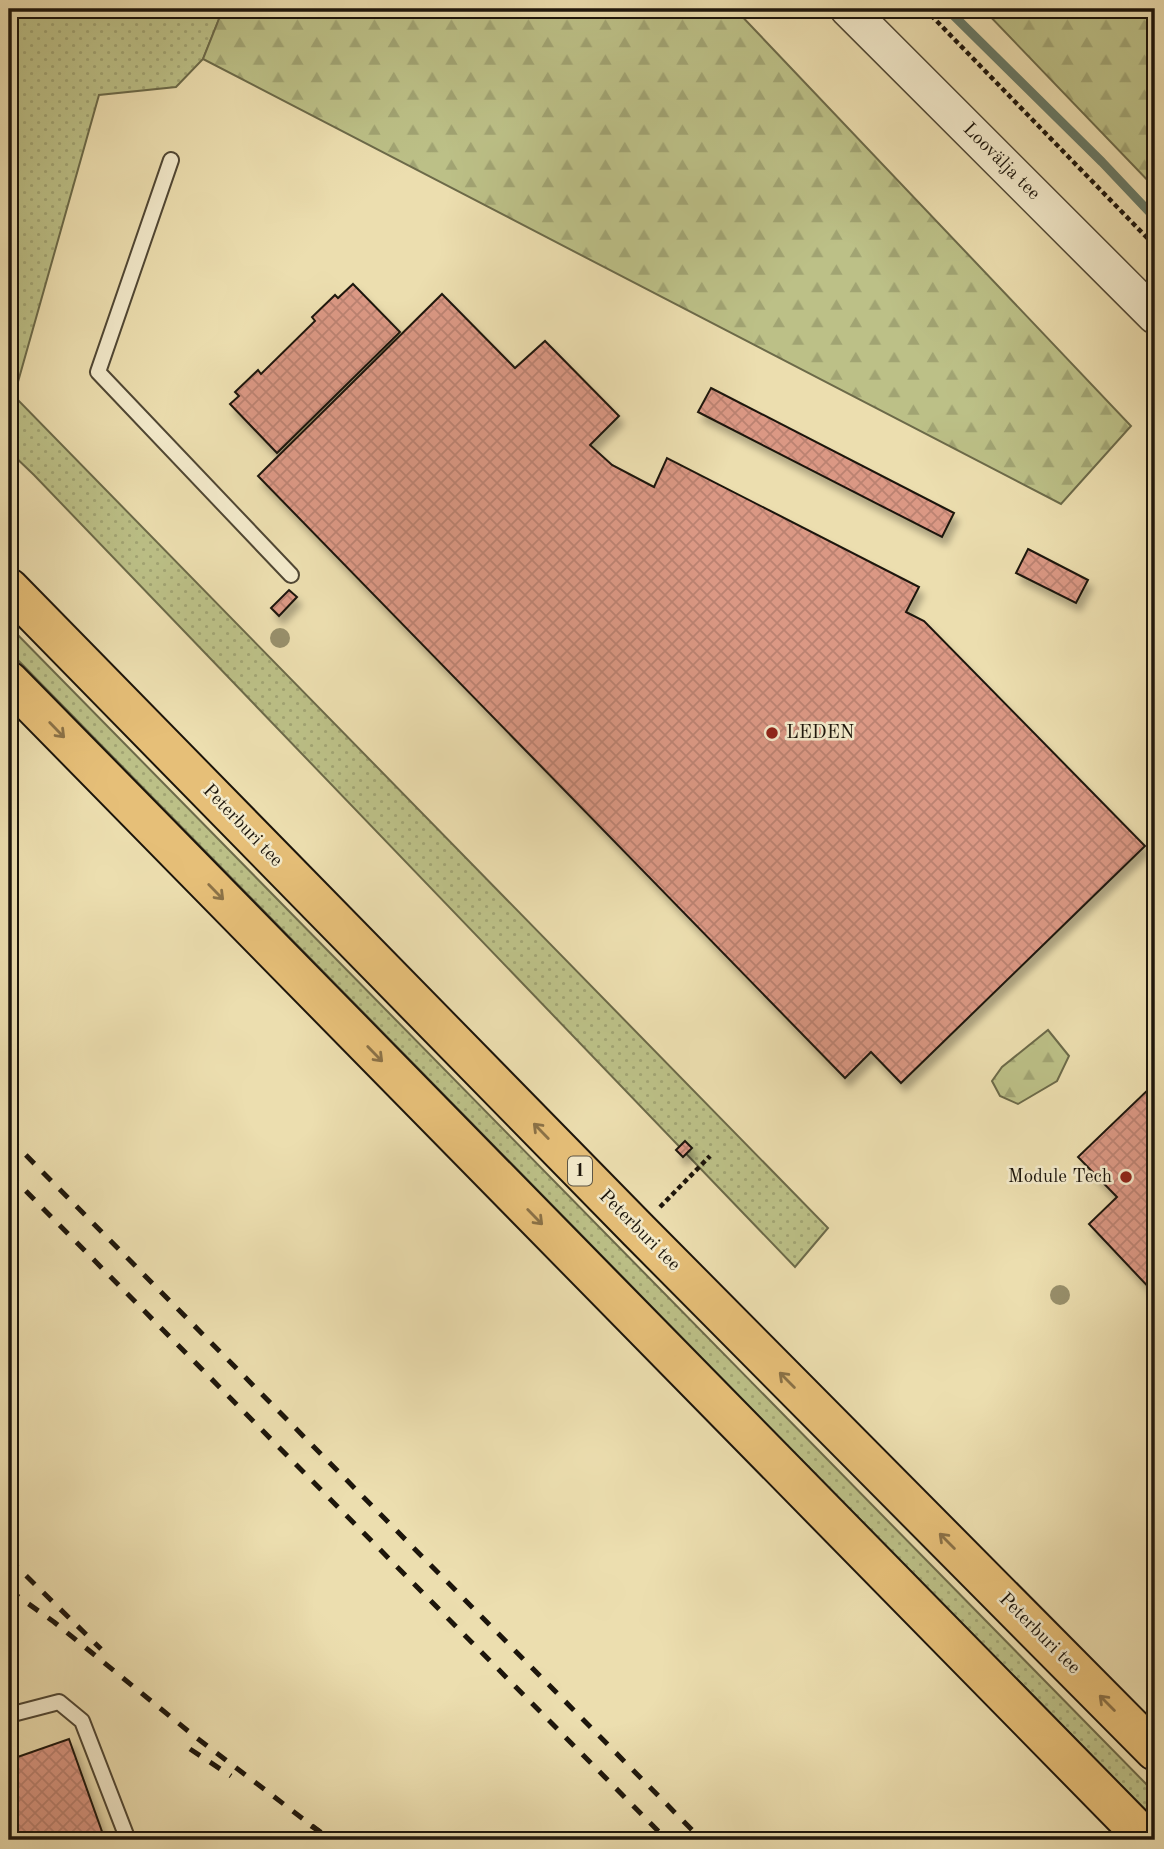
<svg xmlns="http://www.w3.org/2000/svg" width="1164" height="1849" viewBox="0 0 1164 1849" font-family="'Old Standard TT',serif">
<style>
.grass{fill:url(#grass-dots);stroke:#6c6a49;stroke-width:2}
.forest{fill:url(#forest-firs);stroke:#6c6a49;stroke-width:2}
.lines{fill:none;stroke-linecap:round;stroke-linejoin:round}
.stream{stroke:#687a67;stroke-width:9}
.building{fill:url(#building-cross-hatch);stroke:#1c150b;stroke-width:2;filter:url(#shadow)}
.service-casing{stroke:#504734;stroke-width:18}
.tertiary-casing{stroke:#504734;stroke-width:38}
.trunk-casing{stroke:#1c150b;stroke-width:42}
.path{stroke:#1c150b;stroke-width:4.5;stroke-dasharray:5 3.5;stroke-linecap:butt}
.service{stroke:#f3eacb;stroke-width:14}
.tertiary{stroke:#f3eacb;stroke-width:35}
.trunk{stroke:#e6bf78;stroke-width:38}
.rail{stroke:#1c150b;stroke-width:5;stroke-dasharray:12 12;stroke-linecap:butt}
.tree{fill:#98906c}
.oneway{stroke:#8b7247}
.poi-dot{fill:#8f2418;stroke:#f3eacb;stroke-width:2.5}
.labels{text-anchor:middle;dominant-baseline:central;stroke-width:5;stroke-linejoin:round;paint-order:stroke}
.shield{fill:#f3eacb;stroke:#5c5545;stroke-width:2}
.shield-label{font-size:18px;font-weight:bold;fill:#1c150b}
.street-label{font-size:19px;fill:#1c150b;stroke:#f3eacb}
.poi-label{font-size:19px;fill:#1c150b;stroke:#f3eacb;text-anchor:start}
</style>
<defs>
<pattern id="grass-dots" width="8" height="8" patternUnits="userSpaceOnUse" patternTransform="scale(1.75)"><rect width="8" height="8" fill="#bcc087"/><path d="M2 2h.1M6 6h.1" fill="none" stroke="#a1a473" stroke-width="1.8" stroke-linecap="round"/></pattern>
<pattern id="forest-firs" width="22" height="20" patternUnits="userSpaceOnUse" patternTransform="scale(1.75)"><rect width="22" height="20" fill="#bcc087"/><path d="M5 1l3.5 6h-7zM16 11l3.5 6h-7z" fill="#a1a473"/></pattern>
<pattern id="building-cross-hatch" width="8" height="8" patternUnits="userSpaceOnUse" patternTransform="scale(1.75)"><rect width="8" height="8" fill="#db9884"/><path d="M0 0l8 8M0 8l8-8" fill="none" stroke="#bb8271"/></pattern>
<filter id="shadow"><feDropShadow dx="4.5" dy="8" stdDeviation="3.5" flood-color="#0004"/></filter>
</defs>
<rect width="100%" height="100%" fill="#ecdeaf"/>
<filter id="stains"><feTurbulence type="fractalNoise" baseFrequency=".00286" numOctaves="4"/><feColorMatrix values="0 0 0 0 .2 0 0 0 0 .09 0 0 0 0 .02 0 0 0 .5 -.17"/></filter>
<radialGradient id="worn" r=".72"><stop offset=".6" stop-color="#630" stop-opacity="0"/><stop offset="1" stop-color="#630" stop-opacity=".3"/></radialGradient>
<!-- grass -->
<g class="grass">
<path d="M 9,9 L 223,9 L 203,59 L 176,87 L 99,95 L 14,396 L 828,1228 L 795,1267 L 34,475 L 9,451 Z"/>
<path d="M 9,626 L 1155,1793 L 1155,1820 L 9,651 Z"/>
</g>
<!-- forest -->
<g class="forest">
<path d="M 223,9 L 735,9 L 1131,426 L 1061,504 L 203,59 Z"/>
<path d="M 983,9 L 1155,9 L 1155,188 Z"/>
<path d="M 1048,1030 L 1069,1056 L 1057,1081 L 1018,1104 L 1000,1096 L 992,1081 L 1002,1067 Z"/>
</g>
<g class="lines">
<!-- stream -->
<path class="stream" d="M 947,9 L 1102,162 L 1155,218"/>
</g>
<!-- building -->
<g class="building">
<path d="M 353,284 L 400,332 L 277,453 L 230,404 L 239,396 L 235,392 L 258,370 L 261,374 L 315,321 L 312,317 L 335,295 L 338,298 Z"/>
<path d="M 442,294 L 515,368 L 545,341 L 619,416 L 590,445 L 612,465 L 654,487 L 667,458 L 919,587 L 906,612 L 924,621 L 1145,846 L 901,1083 L 871,1052 L 845,1078 L 258,476 Z"/>
<path d="M 711,388 L 954,513 L 942,537 L 698,412 Z"/>
<path d="M 1028,549 L 1088,580 L 1076,603 L 1016,573 Z"/>
<path d="M 289,590 L 297,597 L 279,616 L 271,608 Z"/>
<path d="M 1155,1083 L 1155,1294 L 1089,1224 L 1117,1197 L 1078,1157 Z"/>
<path d="M 685,1141 L 692,1148 L 683,1157 L 676,1150 Z"/>
<path d="M 69,1739 L 105,1840 L 9,1840 L 9,1760 Z"/>
</g>
<g class="lines">
<!-- service casing -->
<g class="service-casing">
<g id="service">
<path d="M 171,160 L 98,372 L 291,575"/>
<path d="M 9,1715 L 59,1702 L 82,1721 L 128,1840"/>
</g>
</g>
<!-- tertiary casing -->
<g class="tertiary-casing">
<path id="tertiary" d="M 848,9 L 1155,316"/>
</g>
<!-- trunk casing -->
<g class="trunk-casing">
<g id="trunk">
<path d="M 9,588 L 638,1230 L 1155,1751"/>
<path d="M 9,681 L 1147,1840"/>
</g>
</g>
<!-- path -->
<g class="path">
<path d="M 925,9 L 1155,246"/>
<path d="M 660,1207 L 710,1156"/>
</g>
<!-- service -->
<use href="#service" class="service"/>
<!-- tertiary -->
<use href="#tertiary" class="tertiary"/>
<!-- trunk -->
<use href="#trunk" class="trunk"/>
<!-- rail -->
<g class="rail">
<path d="M 9,1138 L 702,1840"/>
<path d="M 9,1174 L 667,1840"/>
<path d="M 9,1559 L 101,1649"/>
<path d="M 9,1590 L 54,1622 L 193,1735 L 319,1831"/>
<path d="M 190,1749 L 231,1776"/>
<path d="M 311,1826 L 333,1840"/>
</g>
</g>
<!-- trees -->
<g class="tree">
<circle cx="280" cy="638" r="10"/>
<circle cx="1060" cy="1295" r="10"/>
</g>
<!-- one-way arrows -->
<defs><path id="oneway-shaft" d="M-6 0H5M1.5-3L5.5 0L1.5 3" fill="none" stroke-width="1.6" stroke-linecap="round" stroke-linejoin="round" transform="scale(1.75)"/></defs>
<g class="oneway">
<use href="#oneway-shaft" transform="translate(57 730) rotate(46)"/>
<use href="#oneway-shaft" transform="translate(216 892) rotate(46)"/>
<use href="#oneway-shaft" transform="translate(375 1054) rotate(46)"/>
<use href="#oneway-shaft" transform="translate(541 1131) rotate(-134)"/>
<use href="#oneway-shaft" transform="translate(535 1217) rotate(46)"/>
<use href="#oneway-shaft" transform="translate(787 1380) rotate(-135)"/>
<use href="#oneway-shaft" transform="translate(947 1541) rotate(-135)"/>
<use href="#oneway-shaft" transform="translate(1107 1703) rotate(-135)"/>
</g>
<!-- markers -->
<g class="poi-dot">
<circle cx="772" cy="733" r="7"/>
<circle cx="1126" cy="1177" r="7"/>
</g>
<g class="labels">
<!-- shield labels -->
<rect class="shield" x="568" y="1156.5" width="24" height="29" rx="5"/>
<g class="shield-label">
<text x="580" y="1171">1</text>
</g>
<!-- street labels -->
<g class="street-label">
<text transform="translate(1001 162) rotate(45)">Loovälja tee</text>
<text transform="translate(242 826) rotate(46)">Peterburi tee</text>
<text transform="translate(639 1231) rotate(45)">Peterburi tee</text>
<text transform="translate(1039 1634) rotate(45)">Peterburi tee</text>
</g>
<!-- poi labels -->
<g class="poi-label">
<text x="786" y="733">LEDEN</text>
<text x="1112" y="1177" text-anchor="end">Module Tech</text>
</g>
</g>
<!-- margin -->
<rect width="1164" height="1849" fill="none" stroke="#ecdeaf" stroke-width="35"/>
<rect x="10" y="10" width="1143" height="1828" fill="none" stroke="#1c150b" stroke-width="3.5"/>
<rect x="18" y="18" width="1129" height="1814" fill="none" stroke="#1c150b" stroke-width="2"/>
<rect width="100%" height="100%" filter="url(#stains)"/>
<rect width="100%" height="100%" fill="url(#worn)"/>
</svg>
